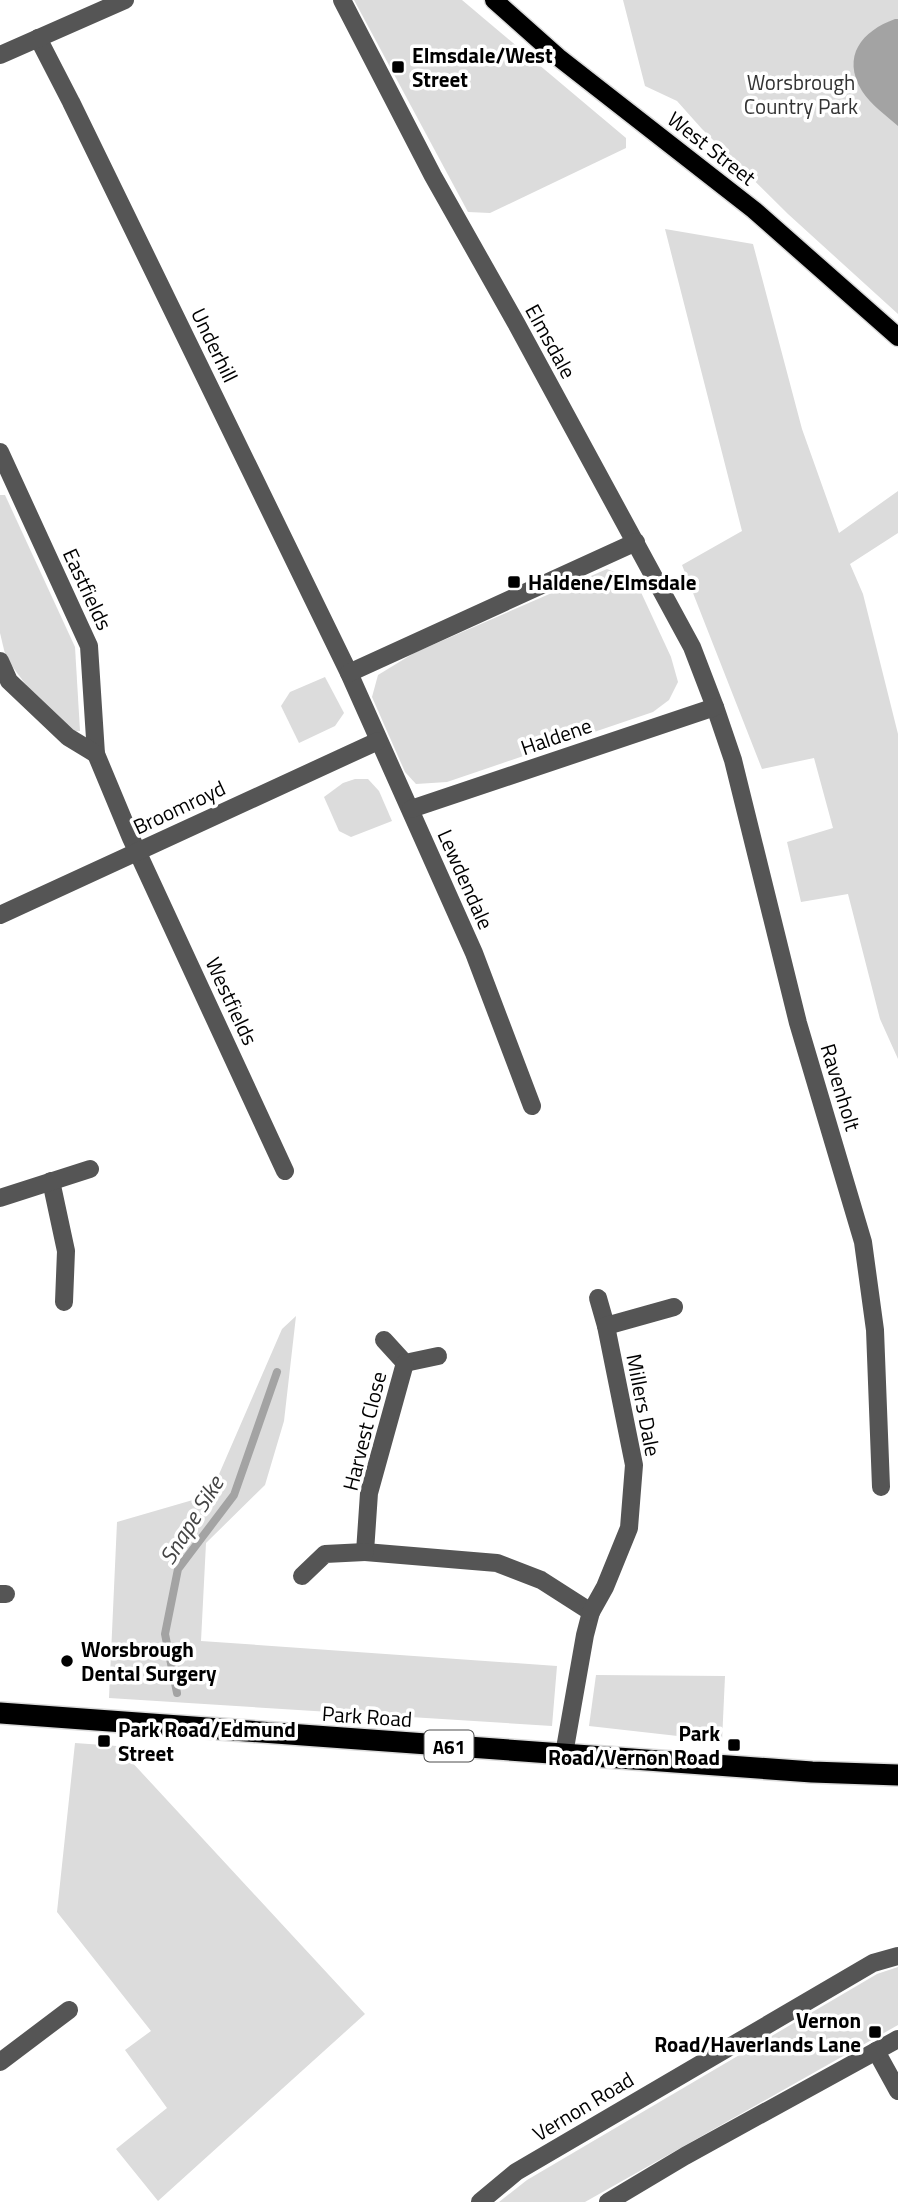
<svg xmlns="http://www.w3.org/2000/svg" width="898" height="2202" viewBox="0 0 898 2202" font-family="'Titillium Web',sans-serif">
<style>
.green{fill:#dcdcdc}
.water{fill:#a3a3a3}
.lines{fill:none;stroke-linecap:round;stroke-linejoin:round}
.stream{stroke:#a3a3a3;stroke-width:8}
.major-casing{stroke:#dbdbdb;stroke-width:21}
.highway-casing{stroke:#dbdbdb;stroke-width:24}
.minor{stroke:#555;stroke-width:18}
.major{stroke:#000;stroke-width:18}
.highway{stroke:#000;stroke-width:21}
.poi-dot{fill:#000;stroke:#fff;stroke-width:2.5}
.labels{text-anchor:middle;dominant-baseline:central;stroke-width:7;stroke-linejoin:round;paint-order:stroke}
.shield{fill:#fff;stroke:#4c4c4c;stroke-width:2}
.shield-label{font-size:19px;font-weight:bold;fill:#000}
.poi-label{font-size:21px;font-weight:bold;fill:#000;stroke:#fff;text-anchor:start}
.park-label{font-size:21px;fill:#333;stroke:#fff}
.street-label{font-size:21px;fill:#000;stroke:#fff}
.water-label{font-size:23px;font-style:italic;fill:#444;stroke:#fff}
</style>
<rect width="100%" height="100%" fill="#fff"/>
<!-- green -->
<g class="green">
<path d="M 354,0 L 462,0 L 626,138 L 626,148 L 490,213 L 468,212 Z"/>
<path d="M 623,0 L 898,0 L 898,314 L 788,214 L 702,129 L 677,101 L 645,86 Z"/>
<path d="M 665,229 L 753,244 L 802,429 L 839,533 L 898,491 L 898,533 L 850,564 L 863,594 L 898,734 L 898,1059 L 880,1019 L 848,894 L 801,902 L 787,842 L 833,828 L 814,758 L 762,769 L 682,565 L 742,531 Z"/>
<path d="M 0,495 L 5,495 L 75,647 L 80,731 L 71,732 L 32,693 L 6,658 L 0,633 Z"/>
<path d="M 607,569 L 626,576 L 639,588 L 671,657 L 678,682 L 669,700 L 653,712 L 447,782 L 416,784 L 405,772 L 372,697 L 378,675 L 414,653 Z"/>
<path d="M 325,677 L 344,713 L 335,726 L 299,743 L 281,706 L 290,692 Z"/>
<path d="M 355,779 L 368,779 L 379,791 L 392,821 L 351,837 L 339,831 L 324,797 L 343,783 Z"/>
<path d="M 296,1316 L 284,1421 L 265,1485 L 206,1543 L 201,1641 L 557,1666 L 552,1726 L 109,1698 L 117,1522 L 210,1495 L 282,1329 Z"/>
<path d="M 596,1675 L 725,1676 L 722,1741 L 589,1726 Z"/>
<path d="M 75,1743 L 117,1746 L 365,2014 L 158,2201 L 116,2149 L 167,2108 L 125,2050 L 151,2031 L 57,1912 Z"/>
<path d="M 898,1967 L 898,2025 L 585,2202 L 499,2202 L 527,2180 L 877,1974 Z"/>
</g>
<!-- water -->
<path class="water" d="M 895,19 L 898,19 L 898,126 C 887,116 870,104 862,91 C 841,56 862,31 895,19 Z"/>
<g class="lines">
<!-- stream -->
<path class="stream" d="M 177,1693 L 165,1634 L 178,1569 L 234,1495 L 277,1372"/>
<!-- major casing -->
<g class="major-casing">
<path id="major" d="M 494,0 L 558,57 L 754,210 L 898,337"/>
</g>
<!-- highway casing -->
<g class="highway-casing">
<path id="highway" d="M 0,1713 L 812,1772 L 898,1775"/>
</g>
<!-- minor -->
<g class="minor">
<path d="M 342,0 L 433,176 L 516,323 L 692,647 L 715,707 L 733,760 L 798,1023 L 863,1242 L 875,1330 L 881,1487"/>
<path d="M 38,38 L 71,102 L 349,673 L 474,953 L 532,1106"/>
<path d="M 0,55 L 125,0"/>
<path d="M 0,452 L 89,646 L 96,754 L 131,838 L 285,1171"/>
<path d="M 0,661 L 9,681 L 68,737 L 96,754"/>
<path d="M 349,673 L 636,542"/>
<path d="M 411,809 L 715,707"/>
<path d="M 0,915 L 378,741"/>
<path d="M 51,1181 L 66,1251 L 64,1302"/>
<path d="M 0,1198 L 90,1169"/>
<path d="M 598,1298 L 606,1326"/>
<path d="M 384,1340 L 405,1363 L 438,1356"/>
<path d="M 405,1363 L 369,1493 L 365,1552 L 497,1563 L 541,1580 L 591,1612 L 585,1635 L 564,1754"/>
<path d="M 302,1576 L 325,1554 L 365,1552"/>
<path d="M 0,1594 L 6,1594"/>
<path d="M 591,1612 L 605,1587 L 629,1528 L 634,1465 L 606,1326 L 674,1307"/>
<path d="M 876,2051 L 898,2091"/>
<path d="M 0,2062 L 69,2010"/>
<path d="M 480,2202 L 516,2172 L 873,1963 L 898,1956"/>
<path d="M 608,2202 L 685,2156 L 898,2039"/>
</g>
<!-- major -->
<use href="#major" class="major"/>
<!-- highway -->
<use href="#highway" class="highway"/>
</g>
<!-- markers -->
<g class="poi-dot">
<rect x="391" y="60" width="14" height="14" rx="3.5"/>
<rect x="507" y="575" width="14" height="14" rx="3.5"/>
<circle cx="67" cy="1661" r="7"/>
<rect x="97" y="1734" width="14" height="14" rx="3.5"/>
<rect x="727" y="1738" width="14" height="14" rx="3.5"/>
<rect x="868" y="2025" width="14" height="14" rx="3.5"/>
</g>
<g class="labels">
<!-- shield labels -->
<rect class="shield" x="424.5" y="1730.5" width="49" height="31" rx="5"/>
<g class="shield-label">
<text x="449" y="1746">A61</text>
</g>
<!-- poi labels -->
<g class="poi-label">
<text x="412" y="55">Elmsdale/West<tspan x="412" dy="24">Street</tspan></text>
<text x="528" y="582">Haldene/Elmsdale</text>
<text x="81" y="1649">Worsbrough<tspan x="81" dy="24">Dental Surgery</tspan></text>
<text x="118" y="1729">Park Road/Edmund<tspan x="118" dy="24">Street</tspan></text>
<text x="720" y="1733" text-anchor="end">Park<tspan x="720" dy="24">Road/Vernon Road</tspan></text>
<text x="861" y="2020" text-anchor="end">Vernon<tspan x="861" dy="24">Road/Haverlands Lane</tspan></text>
</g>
<!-- park labels -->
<g class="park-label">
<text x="801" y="82">Worsbrough<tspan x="801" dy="24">Country Park</tspan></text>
</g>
<!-- street labels -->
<g class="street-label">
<text transform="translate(712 148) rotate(38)">West Street</text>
<text transform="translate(551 341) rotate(61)">Elmsdale</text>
<text transform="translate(215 345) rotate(64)">Underhill</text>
<text transform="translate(88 589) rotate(65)">Eastfields</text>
<text transform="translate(556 736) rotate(-19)">Haldene</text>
<text transform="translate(179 807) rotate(-25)">Broomroyd</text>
<text transform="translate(466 879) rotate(66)">Lewdendale</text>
<text transform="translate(232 1001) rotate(65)">Westfields</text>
<text transform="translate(841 1087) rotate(73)">Ravenholt</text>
<text transform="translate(644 1405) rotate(79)">Millers Dale</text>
<text transform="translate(364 1431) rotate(-76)">Harvest Close</text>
<text transform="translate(367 1716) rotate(4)">Park Road</text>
<text transform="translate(583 2106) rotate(-31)">Vernon Road</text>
</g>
<!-- water labels -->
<g class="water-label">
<text transform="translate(191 1520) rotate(-58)">Snape Sike</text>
</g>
</g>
</svg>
